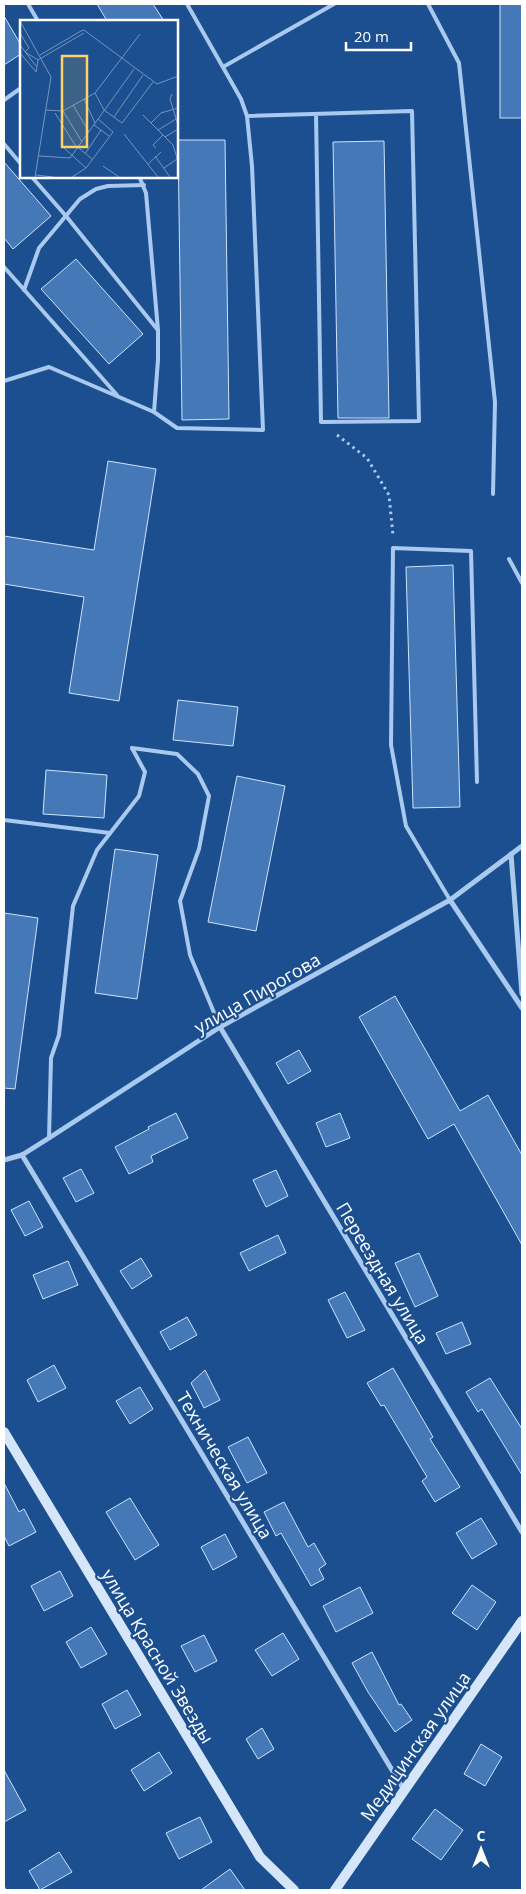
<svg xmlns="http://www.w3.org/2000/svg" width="526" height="1894" viewBox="0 0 526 1894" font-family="'Open Sans',sans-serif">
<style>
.building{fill:#4478b7;stroke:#cfe3fa}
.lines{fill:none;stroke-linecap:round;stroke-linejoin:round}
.path{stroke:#a9c9ee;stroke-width:3;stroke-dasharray:2.5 4;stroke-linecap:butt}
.lane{stroke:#a9c9ee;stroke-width:4}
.street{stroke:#a9c9ee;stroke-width:5}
.secondary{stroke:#d6e6fa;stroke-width:10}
.labels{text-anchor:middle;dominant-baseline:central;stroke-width:4.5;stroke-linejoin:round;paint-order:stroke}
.street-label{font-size:18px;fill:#fff;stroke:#1b4f8f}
.inset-road{fill:none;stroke:#7695bc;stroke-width:1}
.view{fill:#ffd166;fill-opacity:0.15;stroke:#ffd166;stroke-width:2.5}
.inset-edge{fill:none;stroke:#fff;stroke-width:2.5}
</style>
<rect width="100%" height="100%" fill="#1b4f8f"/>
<!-- building -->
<g class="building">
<path d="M 97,4 L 153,4 L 164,21 L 107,21 Z"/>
<rect x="500" y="4" width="22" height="114"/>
<path d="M 4,16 L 21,45 L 21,54 L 4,65 Z"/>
<path d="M 178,140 L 225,140 L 229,419 L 182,420 Z"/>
<path d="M 384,141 L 389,418 L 338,418 L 333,142 Z"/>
<path d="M 4,162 L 51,216 L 13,249 L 4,238 Z"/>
<path d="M 76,259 L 143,334 L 109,364 L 41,289 Z"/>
<path d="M 108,461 L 156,469 L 119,701 L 69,693 L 84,597 L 4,584 L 4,536 L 94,550 Z"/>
<path d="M 453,565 L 460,807 L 413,808 L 406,567 Z"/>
<path d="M 178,700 L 238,707 L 233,746 L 173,740 Z"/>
<path d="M 46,770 L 107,775 L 104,818 L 43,814 Z"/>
<path d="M 237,776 L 285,786 L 256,931 L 208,922 Z"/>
<path d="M 115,849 L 158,855 L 137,999 L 95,993 Z"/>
<path d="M 4,913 L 38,918 L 15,1089 L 4,1088 Z"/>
<path d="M 395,996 L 460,1111 L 488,1095 L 522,1155 L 522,1245 L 454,1124 L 428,1139 L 359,1017 Z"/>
<path d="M 299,1050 L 311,1071 L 288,1084 L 276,1063 Z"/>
<path d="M 176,1113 L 188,1138 L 151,1156 L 153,1162 L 129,1174 L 115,1147 L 149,1129 L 148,1127 Z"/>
<path d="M 340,1113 L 350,1138 L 326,1147 L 316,1123 Z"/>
<path d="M 81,1169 L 94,1193 L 76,1202 L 63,1178 Z"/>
<path d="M 276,1170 L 288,1196 L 266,1207 L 253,1180 Z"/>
<path d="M 29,1201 L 43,1227 L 25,1236 L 11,1210 Z"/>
<path d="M 278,1235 L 286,1253 L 249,1271 L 240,1253 Z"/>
<path d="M 419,1253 L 438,1296 L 415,1307 L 395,1263 Z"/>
<path d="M 141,1258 L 152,1276 L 132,1289 L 120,1271 Z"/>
<path d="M 68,1261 L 78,1285 L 43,1299 L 33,1275 Z"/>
<path d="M 345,1292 L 365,1330 L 347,1338 L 328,1300 Z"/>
<path d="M 187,1317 L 197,1335 L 170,1350 L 160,1332 Z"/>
<path d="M 462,1322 L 471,1344 L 446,1354 L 436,1333 Z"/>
<path d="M 54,1365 L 66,1388 L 38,1402 L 27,1380 Z"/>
<path d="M 393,1368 L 433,1437 L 430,1439 L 460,1487 L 435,1502 L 422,1481 L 427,1477 L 384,1405 L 381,1406 L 367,1383 Z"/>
<path d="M 205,1370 L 220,1400 L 204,1408 L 191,1383 Z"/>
<path d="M 490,1378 L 522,1429 L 522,1475 L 482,1409 L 478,1412 L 466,1392 Z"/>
<path d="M 140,1387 L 153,1409 L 130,1424 L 116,1401 Z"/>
<path d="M 248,1437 L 267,1473 L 247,1483 L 228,1447 Z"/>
<path d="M 4,1483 L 19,1512 L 24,1509 L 36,1532 L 9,1546 L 4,1536 Z"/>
<path d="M 130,1498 L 159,1545 L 135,1560 L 106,1512 Z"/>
<path d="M 284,1502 L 308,1547 L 314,1543 L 326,1564 L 319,1569 L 324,1579 L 311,1586 L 281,1533 L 276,1536 L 264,1512 Z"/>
<path d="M 481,1518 L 497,1544 L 472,1559 L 456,1533 Z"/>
<path d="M 225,1534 L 237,1557 L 213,1570 L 201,1547 Z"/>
<path d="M 60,1571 L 73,1596 L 44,1611 L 31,1586 Z"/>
<path d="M 472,1585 L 496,1602 L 477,1630 L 452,1613 Z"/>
<path d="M 360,1587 L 373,1613 L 336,1632 L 323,1606 Z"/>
<path d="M 91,1627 L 107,1654 L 81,1668 L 66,1642 Z"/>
<path d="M 283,1633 L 299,1659 L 272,1676 L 255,1650 Z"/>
<path d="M 204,1635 L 217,1661 L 195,1672 L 181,1646 Z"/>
<path d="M 372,1652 L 399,1705 L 401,1704 L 412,1720 L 395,1732 L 368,1692 L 352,1663 Z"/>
<path d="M 127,1690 L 141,1715 L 115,1729 L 102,1704 Z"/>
<path d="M 262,1728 L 274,1749 L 258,1759 L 246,1739 Z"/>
<path d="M 481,1744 L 502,1757 L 485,1786 L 464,1774 Z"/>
<path d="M 159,1752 L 172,1773 L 144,1791 L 131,1770 Z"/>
<path d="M 4,1770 L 26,1810 L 4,1822 Z"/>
<path d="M 435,1809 L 463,1830 L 441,1860 L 412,1839 Z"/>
<path d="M 200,1817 L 212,1842 L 179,1859 L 166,1833 Z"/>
<path d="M 59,1852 L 72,1872 L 40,1890 L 29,1871 Z"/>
<path d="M 230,1869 L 245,1890 L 201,1890 Z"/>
</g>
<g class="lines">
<!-- path -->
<path class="path" d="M 337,435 L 367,458 L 389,495 L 393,535"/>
<!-- lane -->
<g class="lane">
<path d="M 28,4 L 38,21"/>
<path d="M 428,4 L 459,63 L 495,402 L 493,494"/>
<path d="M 223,67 L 334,4"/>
<path d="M 4,100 L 21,88"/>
<path d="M 247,116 L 412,111 L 419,421 L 321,422 L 316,114"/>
<path d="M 4,144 L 21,164"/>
<path d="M 31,176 L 66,216 L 157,329"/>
<path d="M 139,176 L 146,193 L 158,330 L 158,360 L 154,412"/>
<path d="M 4,267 L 117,395"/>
<path d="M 24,290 L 39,248 L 80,199 L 96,189 L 108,186 L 144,185"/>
<path d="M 4,381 L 49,367 L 154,412 L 177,428 L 263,430 L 252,166 L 247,116 L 241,99 L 187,4"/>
<path d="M 509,559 L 522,583"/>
<path d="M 132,748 L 177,754 L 198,774 L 209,796 L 199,849 L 180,901 L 190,955 L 220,1027"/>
<path d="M 4,820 L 110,833"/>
<path d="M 450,900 L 406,826 L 391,745 L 393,548 L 471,551 L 477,782"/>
<path d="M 49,1138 L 51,1058 L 59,1035 L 73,906 L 97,850 L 139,796 L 145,772 L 132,748"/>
<path d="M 4,1889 L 4,1890"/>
</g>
<!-- street -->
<g class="street">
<path d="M 511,854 L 522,994"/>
<path d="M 450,900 L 522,1008"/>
<path d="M 220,1027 L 522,1532"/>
<path d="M 22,1155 L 404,1790"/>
<path d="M 4,1160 L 22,1155 L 49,1138 L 220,1027 L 450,900 L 522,846"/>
</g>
<!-- secondary -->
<g class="secondary">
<path d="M 4,1432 L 260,1857 L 294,1890"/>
<path d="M 335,1890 L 522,1621"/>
</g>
</g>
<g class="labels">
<!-- street labels -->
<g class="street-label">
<text transform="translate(257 993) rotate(-30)">улица Пирогова</text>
<text transform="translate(383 1273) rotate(59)">Переездная улица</text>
<text transform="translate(225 1465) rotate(59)">Техническая улица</text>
<text transform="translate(158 1656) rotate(59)">улица Красной Звезды</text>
<text transform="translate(415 1746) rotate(-55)">Медицинская улица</text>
</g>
</g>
<!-- overview -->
<g transform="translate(20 20)">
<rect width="158" height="158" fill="#1b4f8f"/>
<path class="inset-road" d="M 0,1 L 31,57 L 15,157M 61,11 L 64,10 L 137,64 L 158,56M 0,13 L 9,28 L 5,32 L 18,40M 0,25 L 16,46M 0,33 L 16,52 L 18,40 L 64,13M 20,35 L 61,11M 75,73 L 84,90 L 102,103 L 133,62M 152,74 L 150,79 L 158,105M 64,79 L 75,103M 53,85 L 69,112M 26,90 L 43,91 L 75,73 L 120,14M 43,91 L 62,122M 35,93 L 55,125 L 72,139M 123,95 L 153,125 L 158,141M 94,97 L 123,55M 131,103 L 141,93 L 158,88M 74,105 L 89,116M 138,110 L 156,99M 104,114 L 138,157M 145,117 L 158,109M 43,127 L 66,148M 136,128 L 133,125 L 143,115M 65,134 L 81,110M 19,136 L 50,138 L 114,49M 135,136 L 150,157M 128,144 L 141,132M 83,146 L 99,157M 144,148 L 157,139M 16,155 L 33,157M 52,157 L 66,148 L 93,112 L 78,99"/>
<path class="view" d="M 42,36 L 67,36 L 67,127 L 42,127 Z"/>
<rect width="158" height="158" class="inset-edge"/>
</g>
<!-- border -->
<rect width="526" height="1894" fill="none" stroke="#ffffff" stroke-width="10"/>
<!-- north arrow -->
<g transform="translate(481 1849)" stroke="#1b4f8f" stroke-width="4" paint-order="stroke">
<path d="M0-4L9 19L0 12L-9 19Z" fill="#ffffff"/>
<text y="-8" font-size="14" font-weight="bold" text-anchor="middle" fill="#ffffff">С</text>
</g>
<!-- scale -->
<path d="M346 42v8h65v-8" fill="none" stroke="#ffffff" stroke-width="2.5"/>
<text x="354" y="42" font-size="15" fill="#ffffff" stroke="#1b4f8f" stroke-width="4" paint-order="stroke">20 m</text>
</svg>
